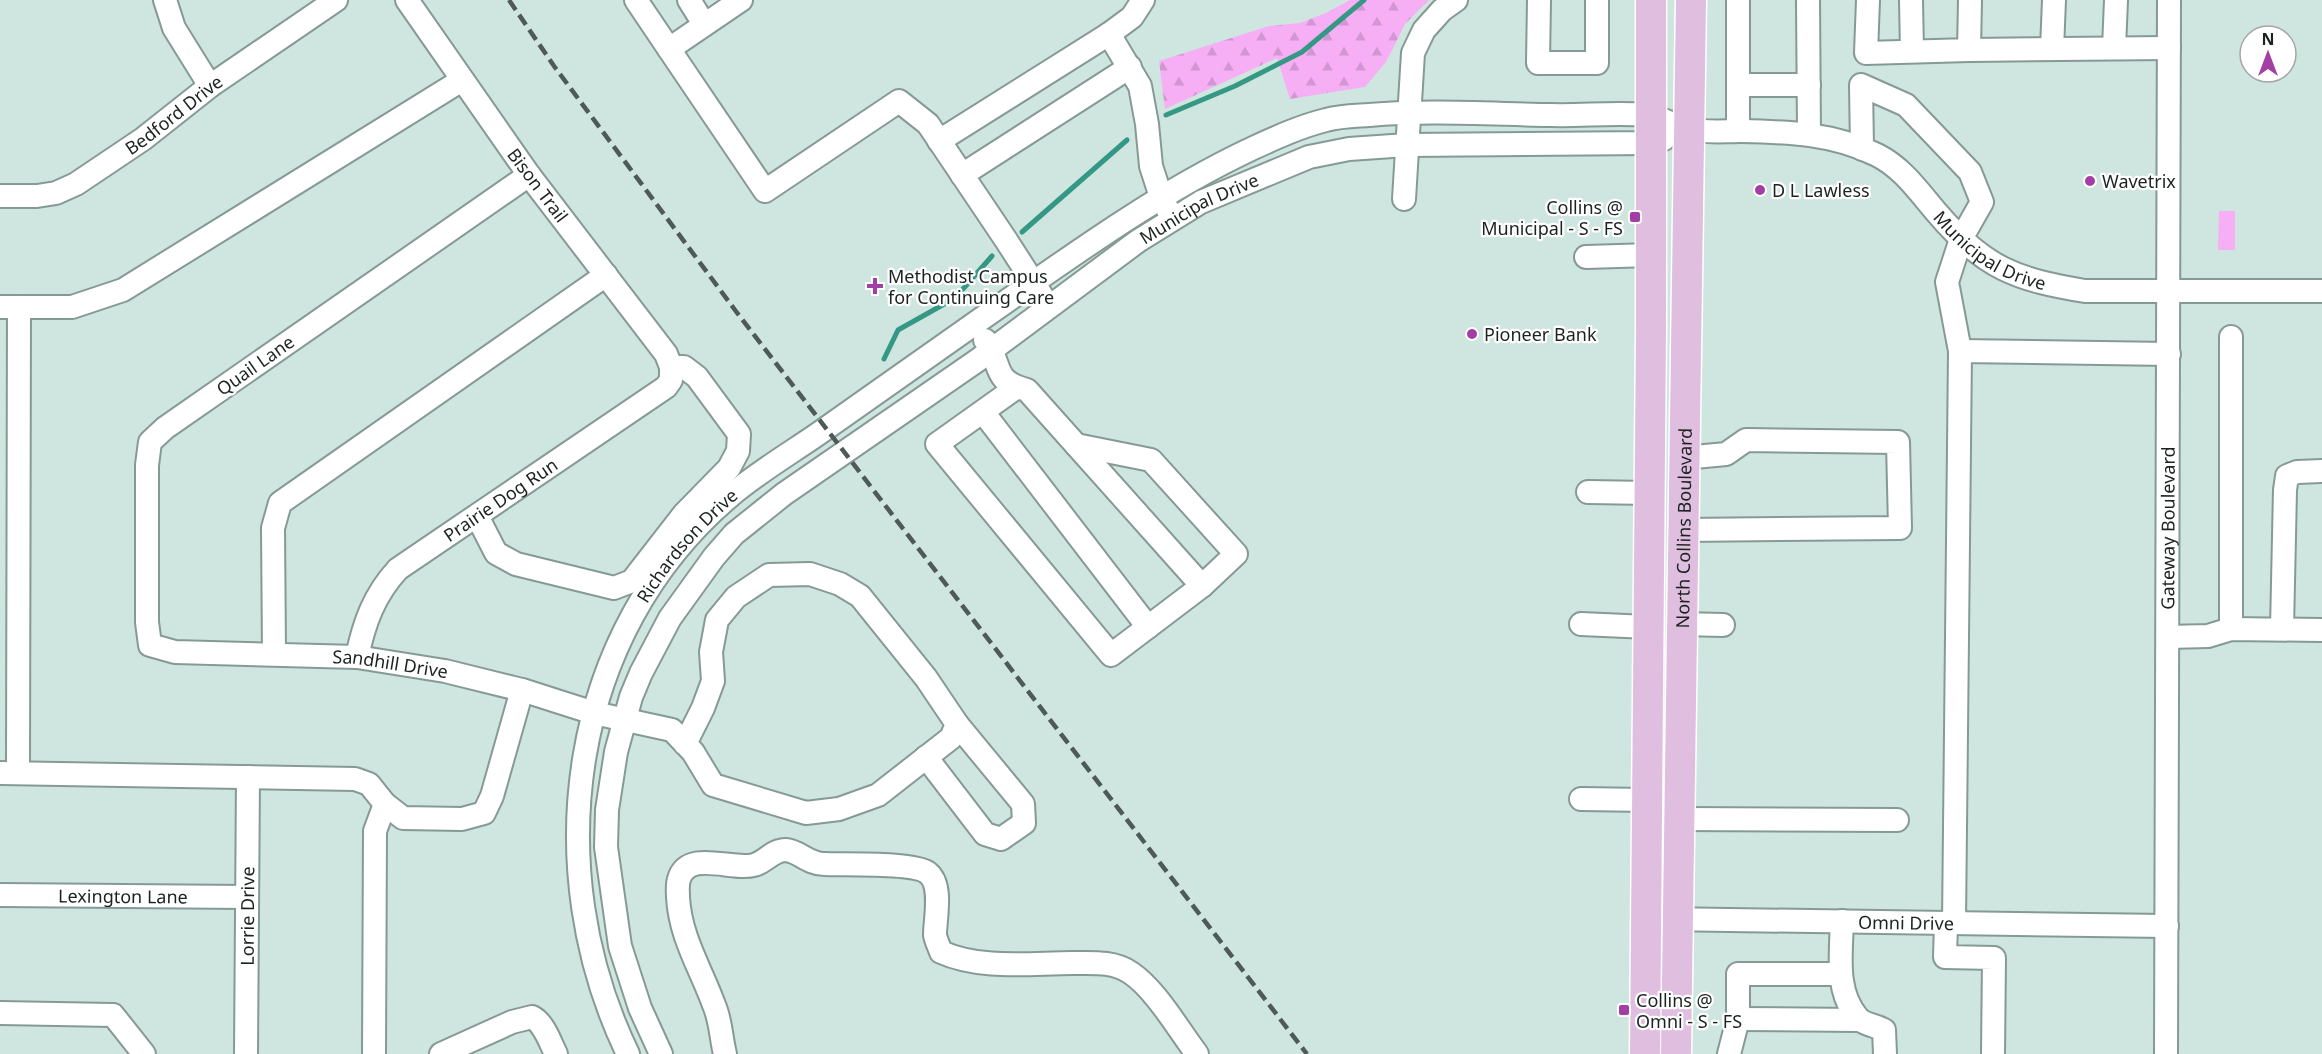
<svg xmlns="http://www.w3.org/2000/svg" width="2322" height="1054" viewBox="0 0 2322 1054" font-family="'Noto Sans',sans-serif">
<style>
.forest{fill:url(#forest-firs)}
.green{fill:#f6aff5}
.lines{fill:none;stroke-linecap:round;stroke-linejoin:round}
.stream{stroke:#349885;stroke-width:5}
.minor-casing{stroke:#869a95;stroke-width:26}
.major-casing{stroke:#fff;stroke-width:33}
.minor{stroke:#fff;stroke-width:22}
.major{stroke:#dfbedf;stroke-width:30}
.rail{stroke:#4e5a57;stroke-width:4.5;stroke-dasharray:12 6;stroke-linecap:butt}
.poi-dot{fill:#a33fa4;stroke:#fff;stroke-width:2}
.labels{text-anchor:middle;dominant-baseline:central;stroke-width:4.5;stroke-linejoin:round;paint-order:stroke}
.street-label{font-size:18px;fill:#1b2321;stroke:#fff}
.poi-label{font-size:18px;fill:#1b2321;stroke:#fff;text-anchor:start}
</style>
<defs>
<pattern id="forest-firs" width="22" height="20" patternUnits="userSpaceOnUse" patternTransform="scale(1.5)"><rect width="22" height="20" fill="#f6aff5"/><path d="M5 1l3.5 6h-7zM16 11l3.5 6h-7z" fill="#d296d2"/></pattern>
</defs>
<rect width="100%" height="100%" fill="#cfe5df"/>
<!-- forest -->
<path class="forest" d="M 1350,0 L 1429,0 L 1405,24 L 1386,62 L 1365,87 L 1290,99 L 1277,58 L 1165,109 L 1159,61 L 1269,26 L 1300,23 L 1326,13 Z"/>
<!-- green -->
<path class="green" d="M 2219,211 L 2235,211 L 2235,250 L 2218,250 Z"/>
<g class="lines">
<!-- stream -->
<g class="stream">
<path d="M 1166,115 L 1235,86 L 1302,52 L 1364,0"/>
<path d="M 1022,232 L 1127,140"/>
<path d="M 884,359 L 898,330 L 955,298 L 992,256"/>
</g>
<!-- minor casing -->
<g class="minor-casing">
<g id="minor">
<path d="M 165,0 L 174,28 L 210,86"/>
<path d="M 636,0 L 669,49 L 741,0"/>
<path d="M 689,0 L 704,24"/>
<path d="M 1539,0 L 1538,63 L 1597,63 L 1597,0"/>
<path d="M 1738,0 L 1738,131"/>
<path d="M 1808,0 L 1809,134"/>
<path d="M 1868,0 L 1866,53 L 1969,50 L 1970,0"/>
<path d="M 1911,0 L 1912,51"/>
<path d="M 1109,34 L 1140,86 L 1147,124 L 1151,166 L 1161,197 L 1168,210"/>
<path d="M 2114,48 L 2116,0"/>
<path d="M 669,49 L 765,191 L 899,101 L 928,124 L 1006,240 L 1042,296"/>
<path d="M 2052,49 L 2054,0"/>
<path d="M 1969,50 L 2169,48"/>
<path d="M 1738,85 L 1809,85"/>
<path d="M 939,141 L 1109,34 L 1132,17 L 1143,0"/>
<path d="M 1862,149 L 1861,85 L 1906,105 L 1970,172 L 1982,202 L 1961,239 L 1947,282 L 1960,351"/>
<path id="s1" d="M 529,175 L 165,428 L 150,442 L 147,465 L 147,622 L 150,645 L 175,652 L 357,657 L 445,671 L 522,690 L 594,713 L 672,730 L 693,752 L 713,785 L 806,813 L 839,809 L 878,795 L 951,738 L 957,724 L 926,678 L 860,596 L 840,584 L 810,574 L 769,575 L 736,597 L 717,620 L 711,652 L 713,681 L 703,708 L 685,744"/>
<path d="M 962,175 L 1130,67"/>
<path id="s2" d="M 0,196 L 37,196 L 56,193 L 76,184 L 143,139 L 210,86 L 336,0"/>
<path d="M 1404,199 L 1413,53 L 1424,30 L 1442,10 L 1456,0"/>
<path d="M 1586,257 L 1651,255"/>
<path d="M 0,307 L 72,307 L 123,290 L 462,80"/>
<path d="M 2231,337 L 2231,629"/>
<path d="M 985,340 C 1004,366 990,380 1027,390 L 1202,586 L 1111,655 L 937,444 L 1017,387"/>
<path d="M 983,412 L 1148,627"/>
<path d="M 1076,445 L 1151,460 L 1236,554 L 1202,586"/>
<path d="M 1588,492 L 1649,493"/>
<path d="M 477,516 L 496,553 L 516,564 L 614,588 L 632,581 L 684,514 L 729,468 L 738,451 L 739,434 L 697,377 L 684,367 L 671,367"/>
<path d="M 1683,530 L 1900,528 L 1898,442 L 1746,440 L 1726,454 L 1684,458"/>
<path d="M 1581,624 L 1648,627"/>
<path d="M 1682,624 L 1723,625"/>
<path d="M 2282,629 L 2285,490 L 2287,476 L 2297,472 L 2322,471"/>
<path d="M 2168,637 L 2208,636 L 2231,629 L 2322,630"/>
<path d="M 274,653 L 273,528 L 280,503 L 606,275"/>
<path id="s3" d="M 357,657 C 364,623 374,595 398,569 L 666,387 L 671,380 L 671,367 L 666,354 L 529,175 L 407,0"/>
<path d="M 926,757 L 985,834 L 1001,839 L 1024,823 L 1023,804 L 957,724"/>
<path d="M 0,773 L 355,779 L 369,784 L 385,804 L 403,818 L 462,819 L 484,813 L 492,796 L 522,690"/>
<path d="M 18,773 L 19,307"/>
<path d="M 1581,799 L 1646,800"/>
<path d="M 1679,819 L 1897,820"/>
<path id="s4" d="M 0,895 L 247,897"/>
<path id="s5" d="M 1662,919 L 2167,926"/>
<path d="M 1842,921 C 1841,954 1835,992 1858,1018 C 1863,1024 1877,1026 1884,1030 L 1885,1054"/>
<path d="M 1946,923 L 1945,957 L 1994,958 L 1993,1054"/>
<path d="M 1954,923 L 1960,351 L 2169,354"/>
<path d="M 0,1013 L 113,1015 L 144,1054"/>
<path d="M 1738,1019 L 1860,1020"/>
<path id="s6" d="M 246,1054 L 248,777"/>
<path d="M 374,1054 L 375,831 L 385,804"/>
<path d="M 441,1054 L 512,1022 L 532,1017 C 544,1023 550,1042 556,1054"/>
<path id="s7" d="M 628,1054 C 538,868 568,633 730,496 C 757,473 789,454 818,434 C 873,395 929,356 984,317 C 1069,258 1153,196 1247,151 C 1273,139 1298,127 1326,120 C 1340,116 1355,116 1369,115 C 1429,110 1490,114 1551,115 C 1582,116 1616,112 1647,115 C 1661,117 1674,126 1688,129 C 1704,133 1724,131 1741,131 C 1788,132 1833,133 1877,155 C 1903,168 1919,192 1938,214 C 1984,268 2017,280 2085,291 L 2322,291"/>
<path id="s8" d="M 661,1054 L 640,1008 L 620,946 L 606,847 L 607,810 L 616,752 L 631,697 L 641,673 L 670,618 L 714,557 L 734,534 L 784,494 L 978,360 L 1138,241 L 1201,202 L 1309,157 L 1349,149 L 1407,145 L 1651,143 L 1664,139"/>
<path d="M 725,1054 C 721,1038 721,1021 714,1005 C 701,969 680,937 678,897 C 678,892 677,885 679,879 C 688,849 732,871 754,865 C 766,862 772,850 786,850 C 799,851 808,864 824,864 C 844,865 914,862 928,873 C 943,885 935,918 935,935 C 936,941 939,946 941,952 C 981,970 1030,963 1073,963 C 1092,963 1114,961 1131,973 C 1156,990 1178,1029 1197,1054"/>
<path d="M 1729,1054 L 1738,1019 L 1738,974 L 1841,974"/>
<path id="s9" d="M 2166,1054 L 2169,0"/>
</g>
</g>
<!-- major casing -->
<g class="major-casing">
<g id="major">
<path d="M 1645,1054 L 1651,330 L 1651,0"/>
<path id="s10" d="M 1676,1054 L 1691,0"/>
</g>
</g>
<!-- minor -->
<use href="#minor" class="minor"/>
<!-- major -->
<use href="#major" class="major"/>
<!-- rail -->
<path class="rail" d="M 509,0 L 554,66 L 735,310 L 1307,1054"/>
</g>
<!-- markers -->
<g class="poi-dot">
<circle cx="2090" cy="181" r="6"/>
<circle cx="1760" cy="190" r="6"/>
<rect x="1629" y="211" width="12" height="12" rx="3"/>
<path d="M872 277h6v6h6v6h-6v6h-6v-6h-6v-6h6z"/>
<circle cx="1472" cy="334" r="6"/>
<rect x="1618" y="1004" width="12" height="12" rx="3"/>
</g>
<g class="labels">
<!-- street labels -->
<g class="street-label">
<text stroke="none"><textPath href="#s2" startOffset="198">Bedford Drive</textPath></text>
<text transform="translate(538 185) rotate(53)">Bison Trail</text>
<text stroke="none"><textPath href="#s8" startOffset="1131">Municipal Drive</textPath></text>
<text stroke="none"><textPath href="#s7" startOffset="2025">Municipal Drive</textPath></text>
<text transform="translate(255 365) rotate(-35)">Quail Lane</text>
<text stroke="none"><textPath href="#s3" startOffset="222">Prairie Dog Run</textPath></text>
<text stroke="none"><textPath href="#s10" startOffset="526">North Collins Boulevard</textPath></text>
<text stroke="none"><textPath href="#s9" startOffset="526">Gateway Boulevard</textPath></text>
<text stroke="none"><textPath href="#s7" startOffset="544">Richardson Drive</textPath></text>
<text stroke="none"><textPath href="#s1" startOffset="909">Sandhill Drive</textPath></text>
<text stroke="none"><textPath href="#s4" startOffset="123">Lexington Lane</textPath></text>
<text stroke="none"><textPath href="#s6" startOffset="138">Lorrie Drive</textPath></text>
<text stroke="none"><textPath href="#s5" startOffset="244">Omni Drive</textPath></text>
</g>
<!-- poi labels -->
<g class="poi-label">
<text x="2102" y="181">Wavetrix</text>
<text x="1772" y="190">D L Lawless</text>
<text x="1623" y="207" text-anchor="end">Collins @<tspan x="1623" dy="21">Municipal - S - FS</tspan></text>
<text x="888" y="276">Methodist Campus<tspan x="888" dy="21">for Continuing Care</tspan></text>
<text x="1484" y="334">Pioneer Bank</text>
<text x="1636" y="1000">Collins @<tspan x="1636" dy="21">Omni - S - FS</tspan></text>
</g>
</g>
<!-- north arrow -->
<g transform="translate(2268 54)"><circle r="28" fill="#ffffff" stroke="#a4a7a6" stroke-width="1.5"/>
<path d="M0-4.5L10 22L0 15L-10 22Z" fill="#a33fa4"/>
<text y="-9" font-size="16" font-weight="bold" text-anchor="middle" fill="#1b2321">N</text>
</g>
</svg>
